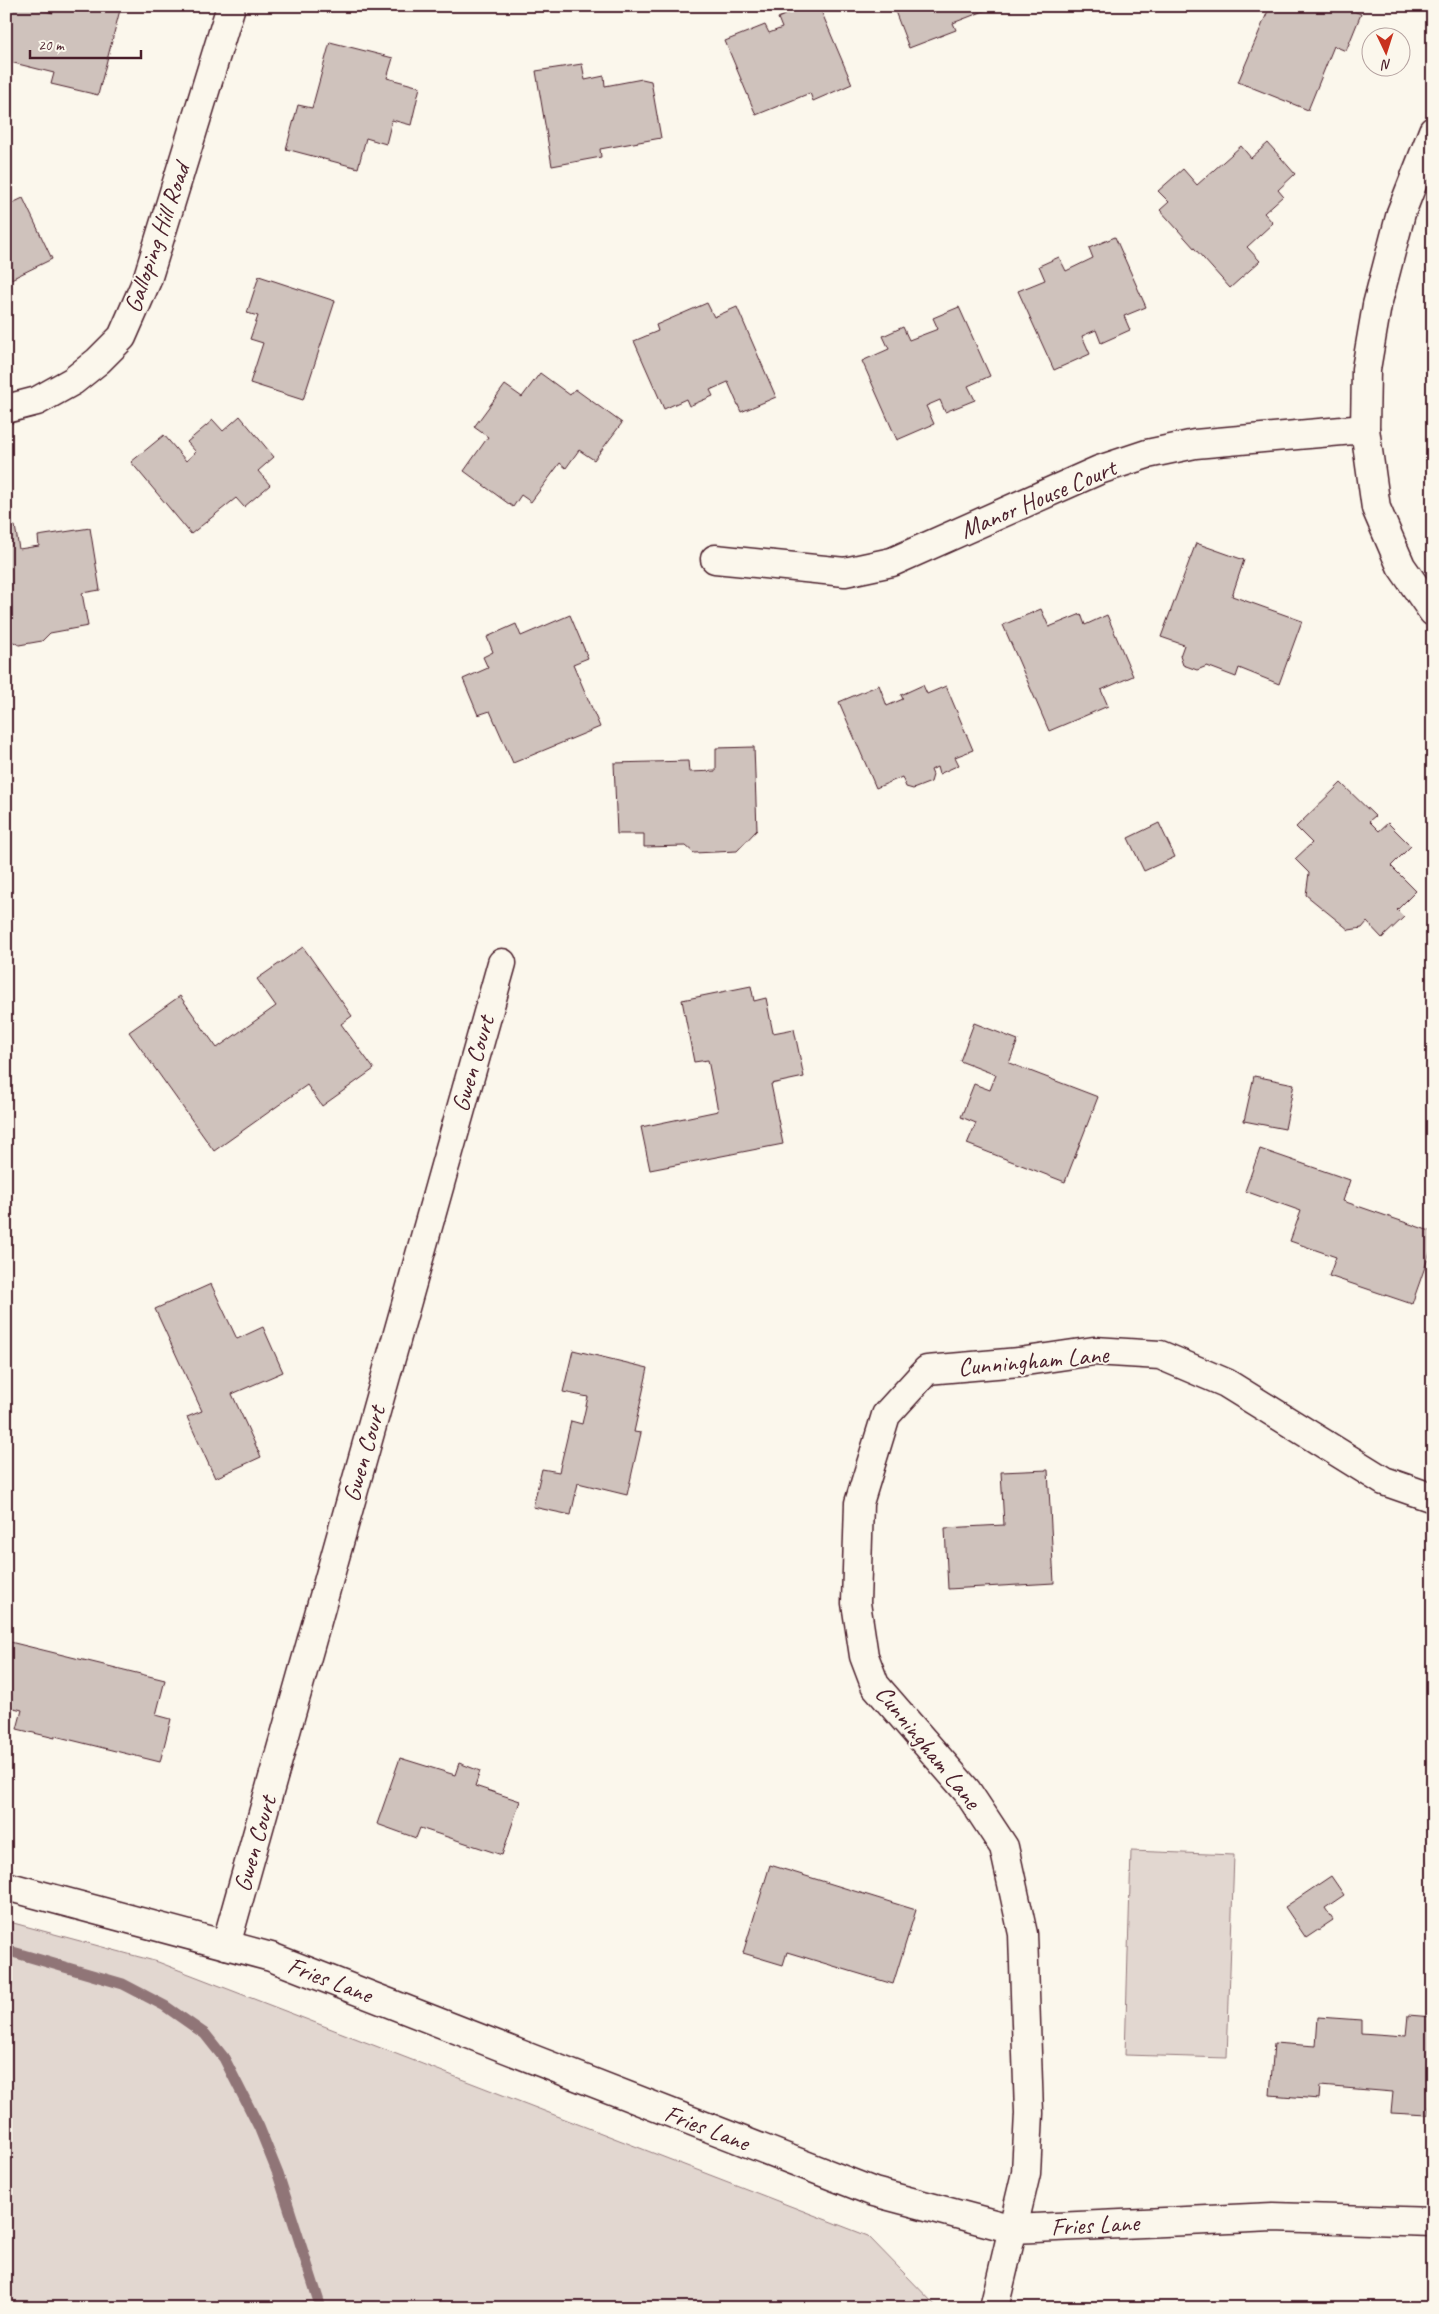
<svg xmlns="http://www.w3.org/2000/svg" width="1439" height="2314" viewBox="0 0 1439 2314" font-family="Caveat,sans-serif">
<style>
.green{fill:#e2d7d0;stroke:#967b7e}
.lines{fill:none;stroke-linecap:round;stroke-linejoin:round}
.stream{stroke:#907477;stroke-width:11}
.building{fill:#cfc2bc;stroke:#4a1f2b}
.street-casing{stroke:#4a1f2b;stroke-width:31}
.street{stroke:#fbf7ec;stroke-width:28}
.labels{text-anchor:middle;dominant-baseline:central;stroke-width:4;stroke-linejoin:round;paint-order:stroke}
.street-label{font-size:25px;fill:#4a1f2b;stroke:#fbf7ec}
</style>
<rect width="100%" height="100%" fill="#fbf7ec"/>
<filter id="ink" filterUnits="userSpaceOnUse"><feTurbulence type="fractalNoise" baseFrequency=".02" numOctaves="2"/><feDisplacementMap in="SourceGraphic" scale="10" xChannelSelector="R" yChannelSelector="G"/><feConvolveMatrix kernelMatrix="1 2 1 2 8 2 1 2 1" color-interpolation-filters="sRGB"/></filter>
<g filter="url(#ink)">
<!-- green -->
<g class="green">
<path d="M 1131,1851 L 1234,1855 L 1227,2058 L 1125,2055 Z"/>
<path d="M 6,1921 L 158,1962 L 868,2236 L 938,2308 L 6,2308 Z"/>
</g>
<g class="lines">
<!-- stream -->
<path class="stream" d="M 6,1950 L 123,1984 L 165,2006 L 205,2034 L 224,2058 L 259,2127 L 278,2174 L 321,2308"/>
</g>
<!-- building -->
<g class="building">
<path d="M 9,6 L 28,6 L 53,13 L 55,6 L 79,9 L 79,6 L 121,6 L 98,95 L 51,84 L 54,73 L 6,61 L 6,17 Z"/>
<path d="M 789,6 L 819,6 L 852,84 L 813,101 L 810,93 L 756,115 L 725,41 L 765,25 L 769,33 L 782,28 L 778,18 L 791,12 Z"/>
<path d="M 893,6 L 997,6 L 953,23 L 956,30 L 909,48 Z"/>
<path d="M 1270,6 L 1341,6 L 1361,14 L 1346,51 L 1334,46 L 1308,110 L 1238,82 Z"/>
<path d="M 330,42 L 393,58 L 387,78 L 420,87 L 411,125 L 392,120 L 386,144 L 366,138 L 358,168 L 286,149 L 298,105 L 312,108 Z"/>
<path d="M 582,64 L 585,80 L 604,76 L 605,86 L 642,79 L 651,81 L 661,138 L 600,149 L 601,157 L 552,166 L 536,71 Z"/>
<path d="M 1268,143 L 1295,174 L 1278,190 L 1283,196 L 1264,213 L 1273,223 L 1247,247 L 1260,261 L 1230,288 L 1160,210 L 1169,202 L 1158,191 L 1183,169 L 1197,185 L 1241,146 L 1251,158 Z"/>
<path d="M 23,198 L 52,259 L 7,281 L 6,201 L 8,205 Z"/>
<path d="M 1115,237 L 1146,307 L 1124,316 L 1130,330 L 1101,343 L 1096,330 L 1082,336 L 1090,354 L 1054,370 L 1018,291 L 1045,280 L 1039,266 L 1059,257 L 1066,271 L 1093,258 L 1089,248 Z"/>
<path d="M 259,276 L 335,301 L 303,400 L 250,383 L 263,343 L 250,339 L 258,316 L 247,313 Z"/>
<path d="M 707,303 L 714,317 L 737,307 L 776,397 L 741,412 L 728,382 L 710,390 L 713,396 L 689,406 L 686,399 L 664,409 L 634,341 L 658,331 L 656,325 Z"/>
<path d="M 959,307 L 990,376 L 968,386 L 975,400 L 945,412 L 940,400 L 926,406 L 934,424 L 897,440 L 862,361 L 889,349 L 883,336 L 903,327 L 909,340 L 938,329 L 933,318 Z"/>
<path d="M 540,373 L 570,395 L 575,389 L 622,423 L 594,460 L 579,450 L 566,468 L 560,463 L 531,502 L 521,495 L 513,507 L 464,471 L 488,437 L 474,427 L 505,385 L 522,397 Z"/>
<path d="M 240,416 L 274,457 L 258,471 L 270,485 L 244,507 L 236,498 L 191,534 L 131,462 L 164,435 L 186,461 L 196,452 L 187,442 L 213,420 L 223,431 Z"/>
<path d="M 15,526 L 19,549 L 39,546 L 38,536 L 90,528 L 100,590 L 82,593 L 88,626 L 50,633 L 42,641 L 19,645 L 8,639 L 6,527 Z"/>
<path d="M 1196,543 L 1244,560 L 1232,596 L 1302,621 L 1279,684 L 1239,668 L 1236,677 L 1207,666 L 1197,670 L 1183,665 L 1180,656 L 1184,645 L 1161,637 Z"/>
<path d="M 1041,609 L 1049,627 L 1081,614 L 1085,625 L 1107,615 L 1133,676 L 1101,690 L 1108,706 L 1049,731 L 1003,625 Z"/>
<path d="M 570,615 L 588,658 L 573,664 L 600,727 L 513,763 L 490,711 L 478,715 L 463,679 L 488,668 L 483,657 L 493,652 L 487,637 L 516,624 L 521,636 Z"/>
<path d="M 879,685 L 887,706 L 903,699 L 901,695 L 923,685 L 927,694 L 946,686 L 973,750 L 955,757 L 959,765 L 939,774 L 937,767 L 931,770 L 933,775 L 931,782 L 913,789 L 906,787 L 902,777 L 876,788 L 839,702 Z"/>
<path d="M 754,747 L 757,830 L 737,851 L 694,853 L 686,846 L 644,847 L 644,834 L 617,834 L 614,763 L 688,761 L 689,772 L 716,771 L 716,748 Z"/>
<path d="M 1341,783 L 1375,816 L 1369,821 L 1379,831 L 1388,823 L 1411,846 L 1391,866 L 1416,891 L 1397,910 L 1404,917 L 1382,938 L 1367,922 L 1362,928 L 1349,930 L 1306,895 L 1309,873 L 1295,859 L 1312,843 L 1296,827 Z"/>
<path d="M 1159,823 L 1175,857 L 1144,871 L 1128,838 Z"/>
<path d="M 303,947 L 352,1016 L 341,1024 L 374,1069 L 322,1106 L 307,1085 L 214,1151 L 129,1032 L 180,996 L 217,1048 L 276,1006 L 257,979 Z"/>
<path d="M 751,986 L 754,1001 L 766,998 L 773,1033 L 794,1029 L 804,1077 L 771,1084 L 783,1144 L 650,1170 L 641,1127 L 718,1111 L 708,1060 L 694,1062 L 682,1000 Z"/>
<path d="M 974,1023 L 1018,1040 L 1009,1063 L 1098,1097 L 1065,1182 L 967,1144 L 976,1123 L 961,1117 L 974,1084 L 990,1090 L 996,1075 L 960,1061 Z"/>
<path d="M 1254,1076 L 1294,1084 L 1285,1129 L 1244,1121 Z"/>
<path d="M 1260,1149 L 1350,1180 L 1343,1201 L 1433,1232 L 1433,1244 L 1412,1304 L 1329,1276 L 1336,1257 L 1290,1241 L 1301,1211 L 1245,1191 Z"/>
<path d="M 211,1284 L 237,1339 L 263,1327 L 283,1372 L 232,1394 L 261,1457 L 215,1478 L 187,1417 L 202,1411 L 155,1309 Z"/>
<path d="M 573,1350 L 648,1368 L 634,1432 L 641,1433 L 627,1495 L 578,1483 L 571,1515 L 533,1507 L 542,1469 L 559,1472 L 571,1421 L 582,1424 L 588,1397 L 563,1392 Z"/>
<path d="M 1048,1470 L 1054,1583 L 948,1589 L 945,1528 L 1004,1525 L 1001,1472 Z"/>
<path d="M 6,1641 L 165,1680 L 156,1715 L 171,1719 L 160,1762 L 55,1736 L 55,1738 L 17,1729 L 22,1710 L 6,1706 Z"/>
<path d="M 400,1758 L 455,1775 L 459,1763 L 480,1771 L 475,1786 L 520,1801 L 502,1855 L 420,1828 L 416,1838 L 377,1824 Z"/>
<path d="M 770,1865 L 916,1910 L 893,1984 L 787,1952 L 783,1965 L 743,1953 Z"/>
<path d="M 1331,1876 L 1344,1895 L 1325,1908 L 1333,1920 L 1306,1938 L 1285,1907 Z"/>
<path d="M 1408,2015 L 1433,2017 L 1433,2106 L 1429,2105 L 1428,2115 L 1391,2113 L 1393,2092 L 1320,2086 L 1319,2099 L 1270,2095 L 1274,2043 L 1316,2046 L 1318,2017 L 1361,2020 L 1361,2033 L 1406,2036 Z"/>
</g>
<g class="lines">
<!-- street casing -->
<g class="street-casing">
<g id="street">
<path d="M 1433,131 L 1401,213 L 1377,305 L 1366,369 L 1365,429 L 1376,508 L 1401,566 L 1433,612"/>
<path d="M 6,409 L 37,401 L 73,381 L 98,361 L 122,337 L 147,280 L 231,6"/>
<path d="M 715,559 L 845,572 L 892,562 L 1099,470 L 1147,454 L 1195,444 L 1365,429"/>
<path d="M 6,1886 L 271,1957 L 874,2192 L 1013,2229 L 1273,2217 L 1433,2222"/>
<path d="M 226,1945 L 502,963"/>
<path d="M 994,2308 L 1026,2173 L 1029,2113 L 1023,1934 L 1004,1847 L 967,1791 L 875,1685 L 864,1656 L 856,1603 L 859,1503 L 886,1415 L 927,1370 L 1019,1362 L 1094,1351 L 1160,1355 L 1226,1383 L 1384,1481 L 1433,1498"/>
</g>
</g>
<!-- street -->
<use href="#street" class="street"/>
</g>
</g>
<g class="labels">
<!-- street labels -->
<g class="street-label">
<text transform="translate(157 238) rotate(-71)">Galloping Hill Road</text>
<text transform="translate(1038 499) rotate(-23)">Manor House Court</text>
<text transform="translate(473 1064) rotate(-74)">Gwen Court</text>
<text transform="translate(1033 1361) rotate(-5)">Cunningham Lane</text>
<text transform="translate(364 1454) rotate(-74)">Gwen Court</text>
<text transform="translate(928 1747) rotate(51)">Cunningham Lane</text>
<text transform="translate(255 1844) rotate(-74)">Gwen Court</text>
<text transform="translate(330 1980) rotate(21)">Fries Lane</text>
<text transform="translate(707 2128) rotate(21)">Fries Lane</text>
<text transform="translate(1095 2225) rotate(-3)">Fries Lane</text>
</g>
</g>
<!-- margin -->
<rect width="1439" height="2314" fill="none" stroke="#fbf7ec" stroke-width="25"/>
<rect x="12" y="12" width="1414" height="2289" fill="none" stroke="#4a1f2b" stroke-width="2" filter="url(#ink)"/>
<!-- north arrow -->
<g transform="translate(1386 52) rotate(176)"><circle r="24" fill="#fbf7ec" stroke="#b4a19f"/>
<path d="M0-4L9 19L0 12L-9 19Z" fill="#c8321e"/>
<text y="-8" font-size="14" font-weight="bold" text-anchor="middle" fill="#4a1f2b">N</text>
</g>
<!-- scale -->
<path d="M30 50v8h111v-8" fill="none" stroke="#4a1f2b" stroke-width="2.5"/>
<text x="38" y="50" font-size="15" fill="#4a1f2b" stroke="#fbf7ec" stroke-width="4" paint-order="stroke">20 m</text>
</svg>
